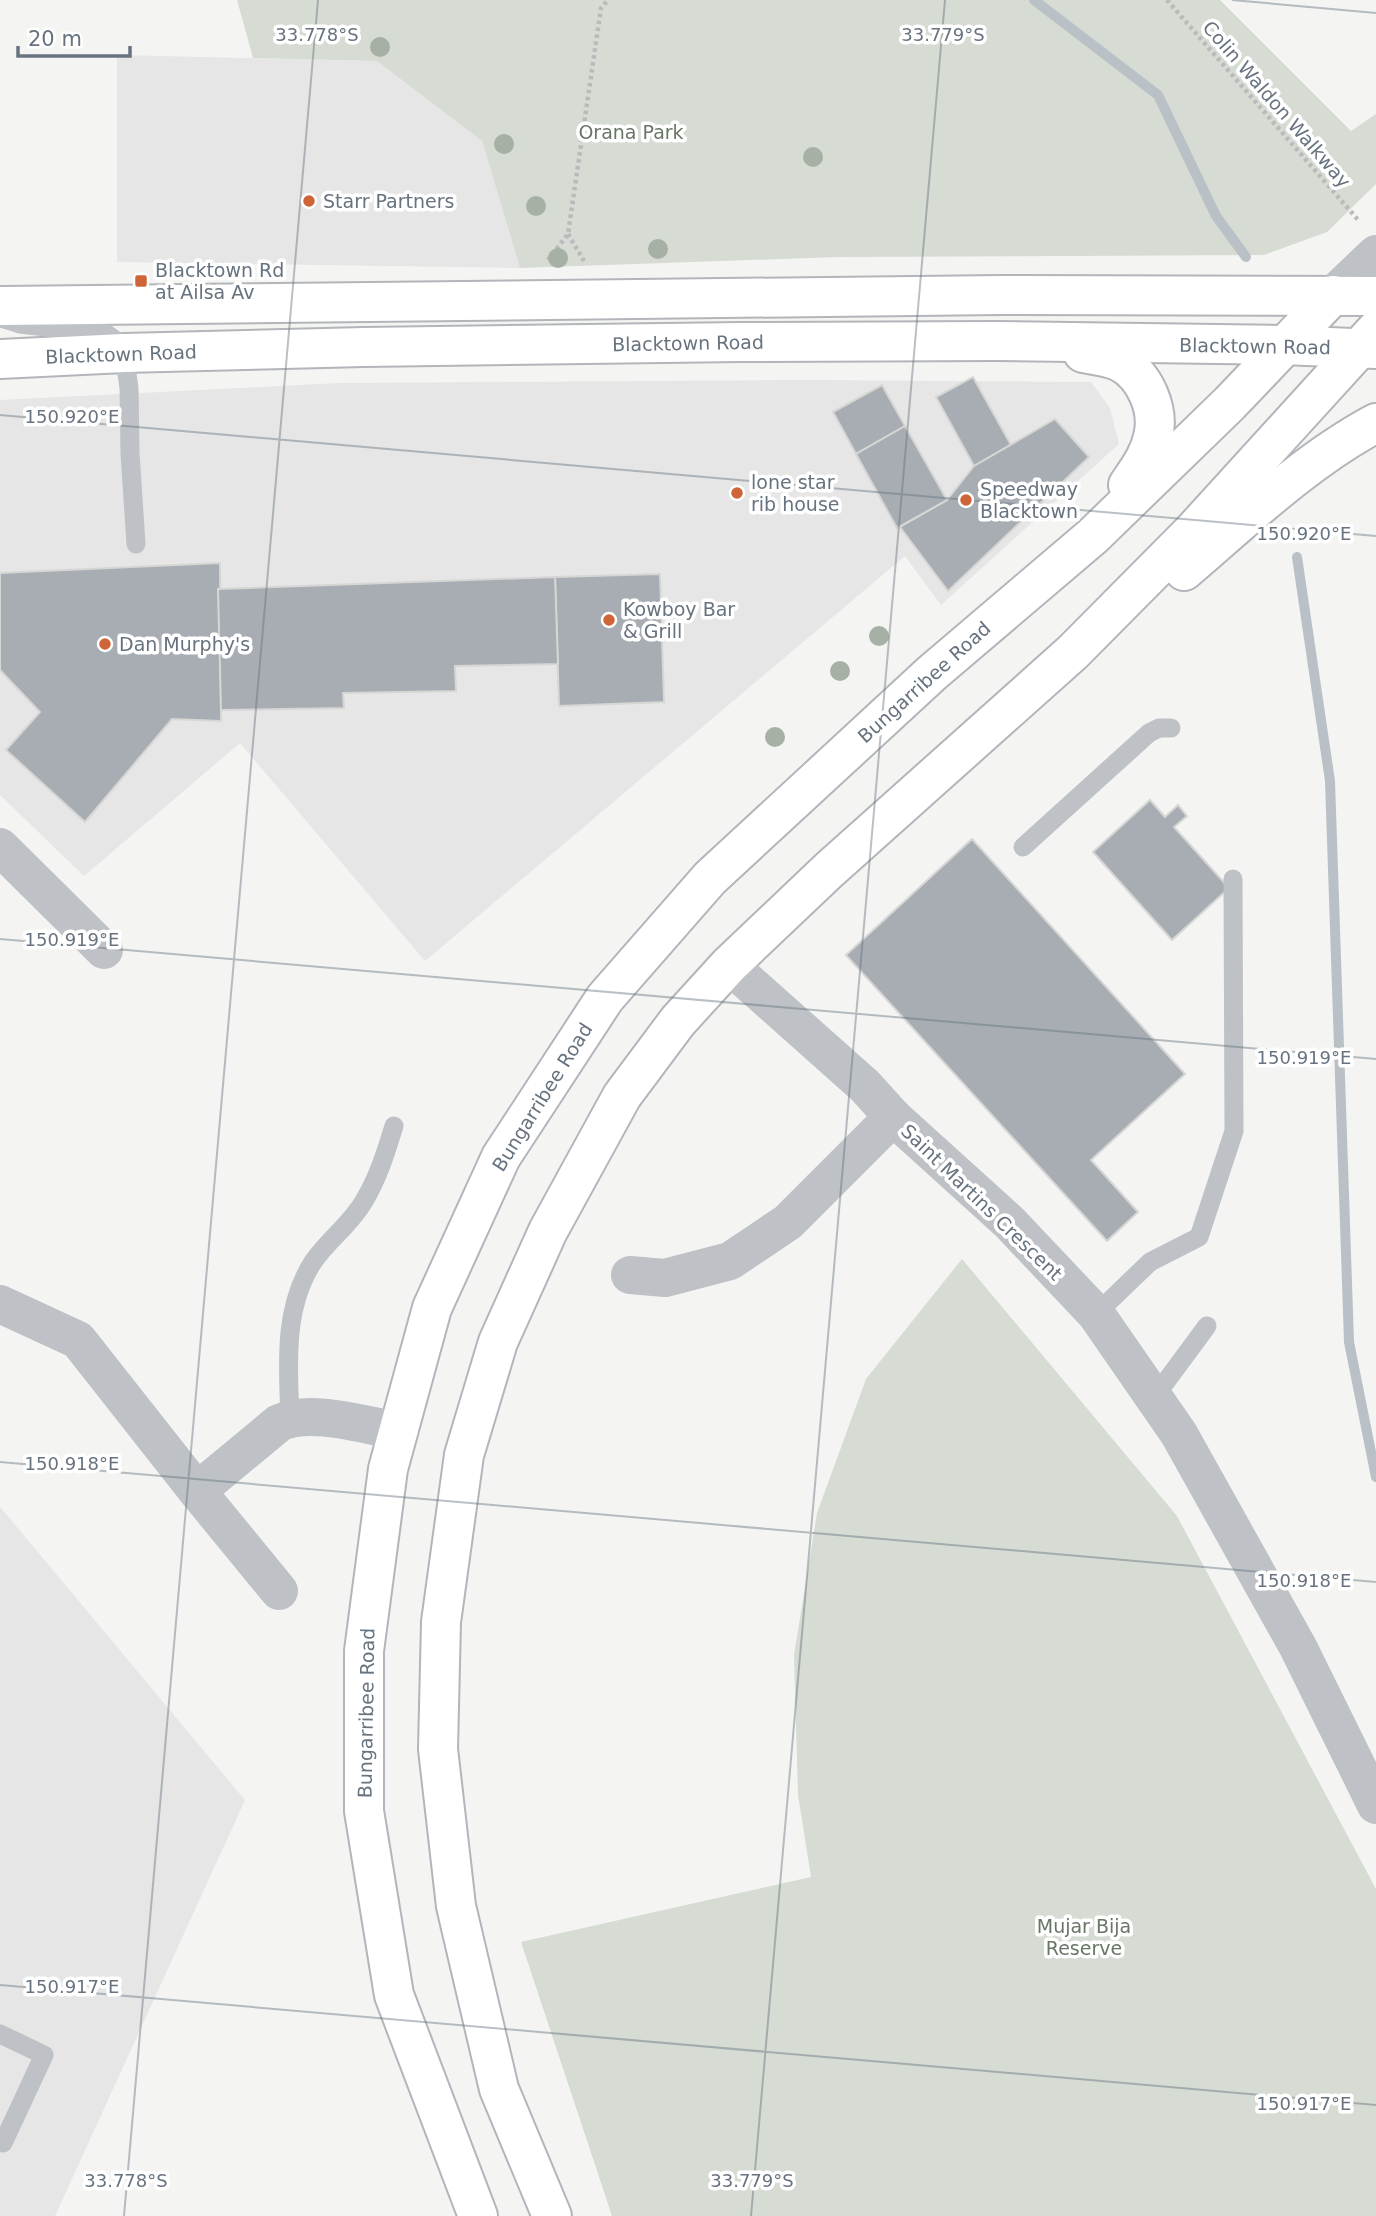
<svg xmlns="http://www.w3.org/2000/svg" width="1376" height="2216" viewBox="0 0 1376 2216" font-family="'DejaVu Sans',sans-serif">
<style>
.built{fill:#e5e6e5}
.green{fill:#d6dbd3}
.lines{fill:none;stroke-linecap:round;stroke-linejoin:round}
.stream{stroke:#b9c1c7;stroke-width:10}
.building{fill:#a7adb3;stroke:#d6d6d4;stroke-width:2}
.primary-casing{stroke:#b2b5b9;stroke-width:42}
.path{stroke:#b8babc;stroke-width:4.5;stroke-dasharray:3.5 3.5;stroke-linecap:butt}
.service{stroke:#bec1c5;stroke-width:19}
.minor{stroke:#bec1c5;stroke-width:38}
.tertiary{stroke:#bec1c5;stroke-width:38}
.primary{stroke:#fff;stroke-width:38}
.tree{fill:#a7b0a4}
.ticks{fill:none;stroke:#67737f;stroke-width:2;stroke-opacity:0.45}
.poi-dot{fill:#ce6438;stroke:#fff;stroke-width:2.5}
.labels{text-anchor:middle;dominant-baseline:central;stroke-width:7;stroke-linejoin:round;paint-order:stroke}
.street-label{font-size:19px;fill:#67737f;stroke:#fff}
.park-label{font-size:19px;fill:#687765;stroke:#fff}
.poi-label{font-size:19px;fill:#67737f;stroke:#fff;text-anchor:start}
.ticks-label{font-size:18px;text-anchor:middle;fill:#67737f;stroke:#fff;stroke-width:7;stroke-linejoin:round;paint-order:stroke}
</style>
<rect width="100%" height="100%" fill="#f4f5f2"/>
<!-- built -->
<g class="built">
<path d="M 117,55 L 377,61 L 482,141 L 520,268 L 117,262 Z"/>
<path d="M 808,380 L 1091,382 L 1110,408 L 1119,444 L 941,605 L 905,556 L 425,961 L 240,743 L 84,876 L 0,795 L 0,400 L 339,383 Z"/>
<path d="M 0,1507 L 245,1800 L 55,2216 L 0,2216 Z"/>
</g>
<!-- green -->
<g class="green">
<path d="M 237,0 L 1220,0 L 1351,131 L 1376,114 L 1376,184 L 1327,232 L 1264,255 L 838,257 L 520,268 L 482,141 L 377,61 L 253,58 Z"/>
<path d="M 962,1259 L 1177,1516 L 1376,1889 L 1376,2216 L 612,2216 L 521,1942 L 811,1877 L 798,1795 L 794,1655 L 817,1513 L 866,1379 Z"/>
</g>
<g class="lines">
<!-- stream -->
<g class="stream">
<path d="M 1034,0 L 1158,95 L 1216,216 L 1246,257"/>
<path d="M 1297,557 L 1330,781 L 1349,1342 L 1376,1477"/>
</g>
</g>
<!-- building -->
<g class="building">
<path d="M 973,377 L 1011,445 L 974,466 L 936,397 Z"/>
<path d="M 882,385 L 905,426 L 856,454 L 833,412 Z"/>
<path d="M 1055,419 L 1089,457 L 948,591 L 900,527 L 947,500 L 974,466 Z"/>
<path d="M 905,426 L 947,500 L 897,528 L 856,454 Z"/>
<path d="M 220,563 L 221,721 L 172,719 L 85,822 L 6,750 L 40,712 L 0,670 L 0,573 Z"/>
<path d="M 660,574 L 664,702 L 559,706 L 555,577 Z"/>
<path d="M 555,577 L 558,664 L 455,666 L 456,691 L 343,693 L 344,708 L 221,710 L 218,589 Z"/>
<path d="M 1150,800 L 1165,817 L 1178,805 L 1187,816 L 1174,827 L 1229,888 L 1172,940 L 1093,852 Z"/>
<path d="M 972,839 L 1185,1074 L 1091,1160 L 1138,1212 L 1107,1241 L 846,955 Z"/>
</g>
<g class="lines">
<!-- primary casing -->
<g class="primary-casing">
<g id="primary">
<path d="M 0,306 L 1001,295 L 1376,296"/>
<path d="M 1083,353 C 1095,355 1110,357 1120,362 C 1145,375 1160,410 1153,437 C 1149,456 1138,470 1128,485"/>
<path d="M 0,359 L 124,353 L 364,347 L 741,342 L 996,341 L 1284,345 L 1376,349"/>
<path d="M 1184,571 C 1245,519 1305,461 1376,423"/>
<path d="M 478,2216 L 394,1995 L 364,1811 L 364,1651 L 388,1469 L 432,1308 L 501,1157 L 605,998 L 710,878 L 932,673 L 1093,536 L 1230,403 L 1333,295"/>
<path d="M 552,2216 L 499,2089 L 456,1906 L 438,1749 L 441,1622 L 464,1455 L 498,1342 L 548,1231 L 622,1096 L 678,1021 L 729,965 L 829,870 L 1073,652 L 1193,531 L 1376,330"/>
</g>
</g>
<!-- path -->
<g class="path">
<path d="M 1167,0 L 1359,221"/>
<path d="M 568,234 L 584,261"/>
<path d="M 548,260 L 568,234 L 601,8 L 608,0"/>
</g>
<!-- service -->
<g class="service">
<path d="M 4,319 L 20,324 L 107,334 L 115,340 L 124,353 L 129,388 L 130,453 L 136,544"/>
<path d="M 1023,847 L 1149,733 L 1159,728 L 1171,728"/>
<path d="M 1096,1314 L 1150,1262 L 1199,1237 L 1234,1131 L 1233,879"/>
<path d="M 1153,1399 L 1207,1326"/>
<path d="M 290,1418 C 288,1366 283,1308 313,1262 C 328,1240 351,1224 364,1201 C 378,1178 386,1152 394,1126"/>
<path d="M 0,2034 L 44,2055 L 3,2143 L 0,2142"/>
</g>
<!-- minor -->
<g class="minor">
<path d="M 0,847 L 104,950"/>
<path d="M 729,965 L 865,1086 L 893,1117 L 1010,1223 L 1096,1314 L 1179,1434 L 1298,1647 L 1376,1805"/>
<path d="M 630,1275 L 665,1278 L 730,1261 L 788,1222 L 893,1117"/>
<path d="M 0,1304 L 78,1340 L 197,1491 L 279,1423 C 310,1408 364,1425 399,1431"/>
<path d="M 197,1491 L 279,1591"/>
</g>
<!-- tertiary -->
<path class="tertiary" d="M 1333,295 L 1376,254"/>
<!-- primary -->
<use href="#primary" class="primary"/>
</g>
<!-- trees -->
<g class="tree">
<circle cx="380" cy="47" r="10"/>
<circle cx="504" cy="144" r="10"/>
<circle cx="813" cy="157" r="10"/>
<circle cx="536" cy="206" r="10"/>
<circle cx="658" cy="249" r="10"/>
<circle cx="558" cy="258" r="10"/>
<circle cx="879" cy="636" r="10"/>
<circle cx="840" cy="671" r="10"/>
<circle cx="775" cy="737" r="10"/>
</g>
<!-- ticks -->
<path class="ticks" d="M 1232,0 L 1376,13M 0,415 L 1376,536M 0,939 L 1376,1059M 0,1462 L 1376,1582M 0,1985 L 1376,2105M 124,2216 L 318,0M 751,2216 L 945,0"/>
<!-- markers -->
<g class="poi-dot">
<circle cx="309" cy="201" r="7"/>
<rect x="134" y="274" width="14" height="14" rx="3.5"/>
<circle cx="737" cy="493" r="7"/>
<circle cx="966" cy="500" r="7"/>
<circle cx="609" cy="620" r="7"/>
<circle cx="105" cy="644" r="7"/>
</g>
<g class="labels">
<!-- street labels -->
<g class="street-label">
<text transform="translate(1277 104) rotate(49)">Colin Waldon Walkway</text>
<text transform="translate(688 343) rotate(-1)">Blacktown Road</text>
<text transform="translate(1255 346) rotate(1)">Blacktown Road</text>
<text transform="translate(121 354) rotate(-2)">Blacktown Road</text>
<text transform="translate(924 682) rotate(-42)">Bungarribee Road</text>
<text transform="translate(542 1097) rotate(-58)">Bungarribee Road</text>
<text transform="translate(982 1202) rotate(44)">Saint Martins Crescent</text>
<text transform="translate(366 1713) rotate(-89)">Bungarribee Road</text>
</g>
<!-- park labels -->
<g class="park-label">
<text x="631" y="132">Orana Park</text>
<text x="1084" y="1926">Mujar Bija<tspan x="1084" dy="22">Reserve</tspan></text>
</g>
<!-- poi labels -->
<g class="poi-label">
<text x="323" y="201">Starr Partners</text>
<text x="155" y="270">Blacktown Rd<tspan x="155" dy="22">at Ailsa Av</tspan></text>
<text x="751" y="482">lone star<tspan x="751" dy="22">rib house</tspan></text>
<text x="980" y="489">Speedway<tspan x="980" dy="22">Blacktown</tspan></text>
<text x="623" y="609">Kowboy Bar<tspan x="623" dy="22">&amp; Grill</tspan></text>
<text x="119" y="644">Dan Murphy's</text>
</g>
</g>
<g class="ticks-label">
<text x="317" y="41">33.778°S</text>
<text x="943" y="41">33.779°S</text>
<text x="72" y="423">150.920°E</text>
<text x="1304" y="540">150.920°E</text>
<text x="72" y="946">150.919°E</text>
<text x="1304" y="1064">150.919°E</text>
<text x="72" y="1470">150.918°E</text>
<text x="1304" y="1587">150.918°E</text>
<text x="72" y="1993">150.917°E</text>
<text x="1304" y="2110">150.917°E</text>
<text x="126" y="2187">33.778°S</text>
<text x="752" y="2187">33.779°S</text>
</g>
<!-- scale -->
<path d="M18 46v10h112v-10" fill="none" stroke="#67737f" stroke-width="3.5"/>
<text x="28" y="46" font-size="21" fill="#67737f" stroke="#ffffff" stroke-width="5" paint-order="stroke">20 m</text>
</svg>
